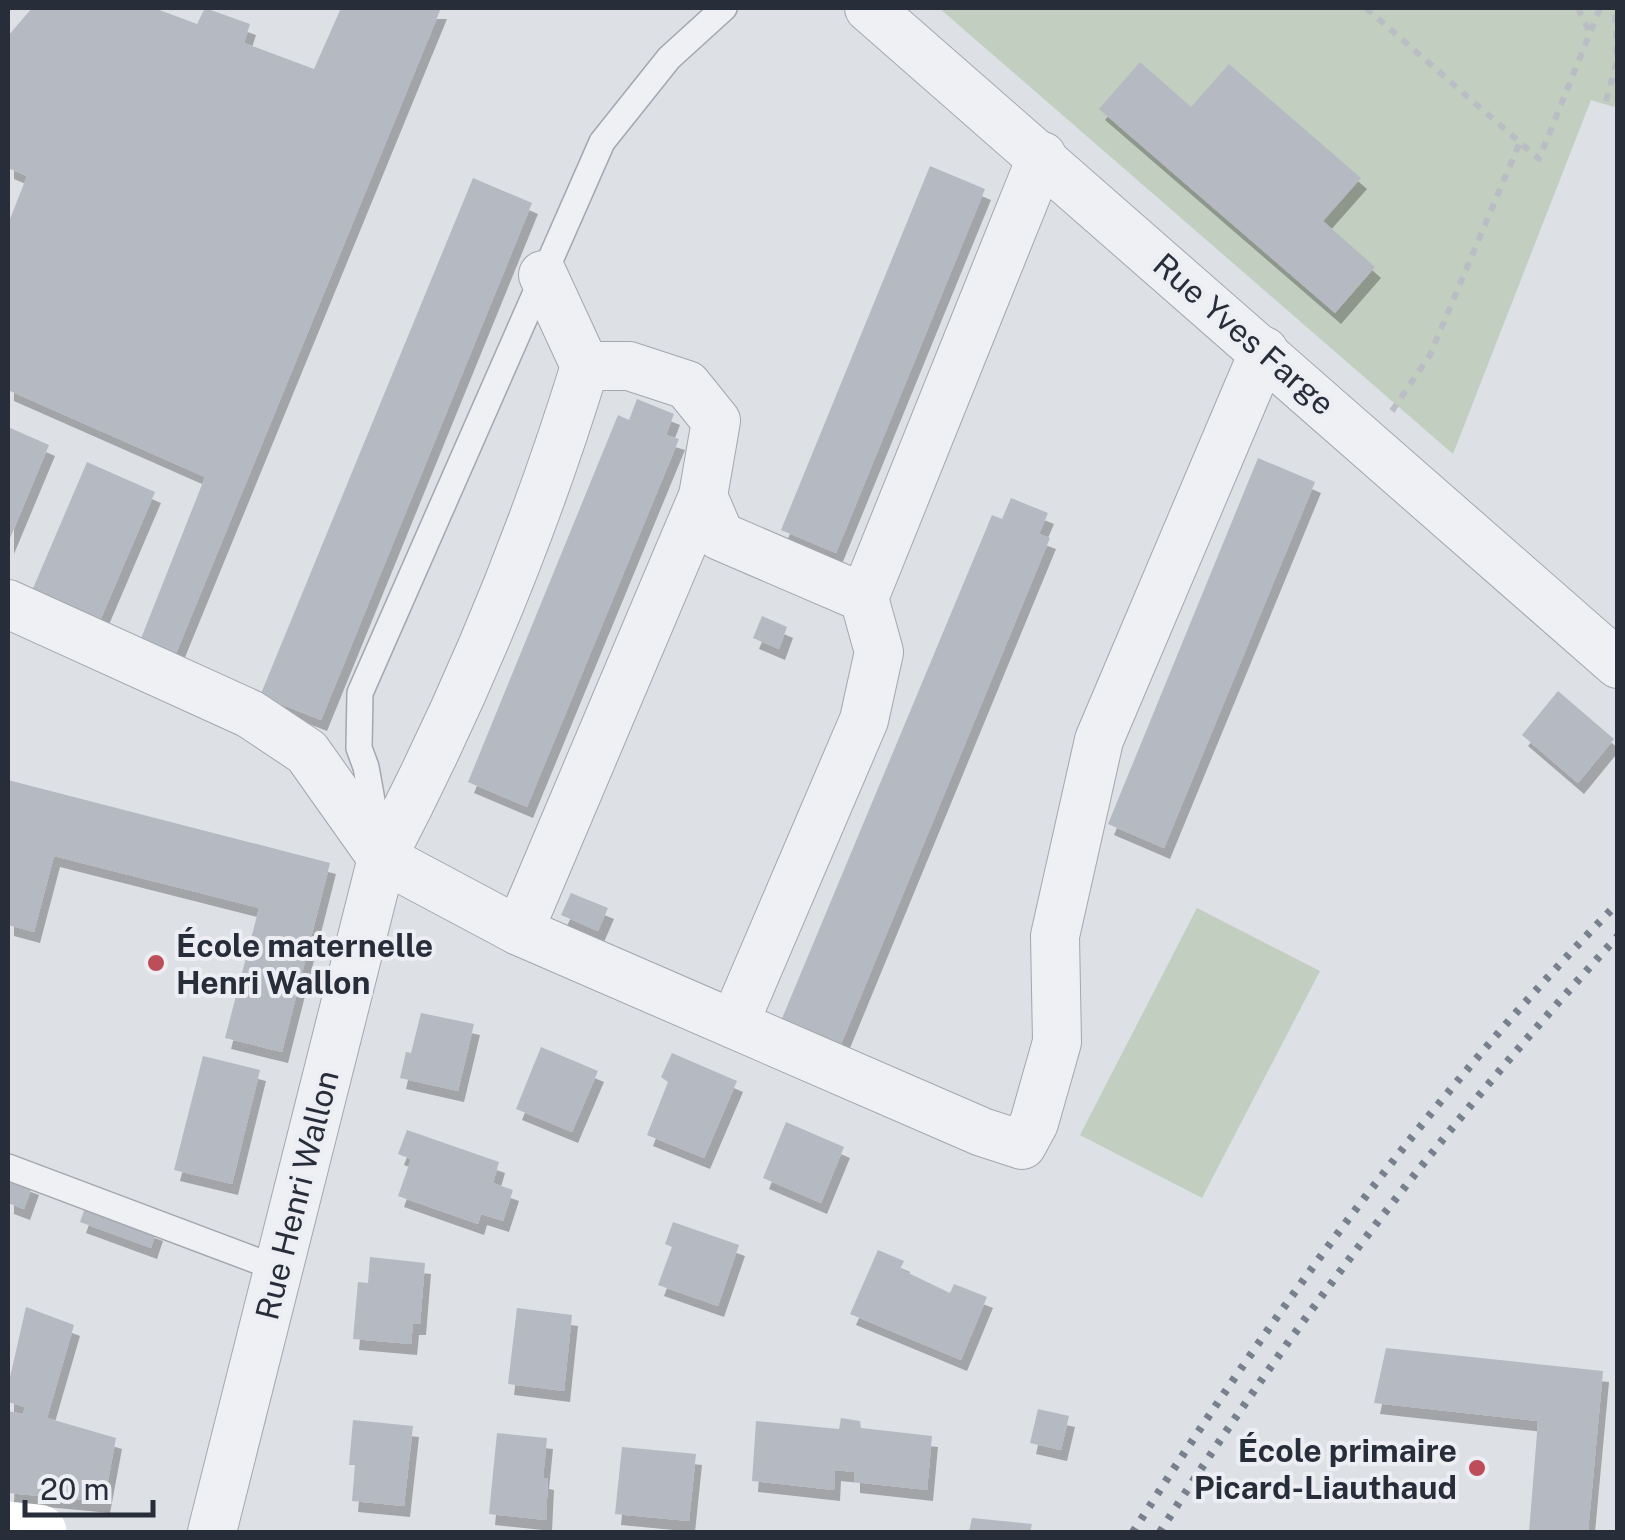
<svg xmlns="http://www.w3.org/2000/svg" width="1625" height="1540" viewBox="0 0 1625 1540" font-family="'Public Sans',sans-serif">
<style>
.green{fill:#c2cebf}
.building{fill:#b5b9c1;filter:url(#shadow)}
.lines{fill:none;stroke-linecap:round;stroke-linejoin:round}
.service-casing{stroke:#a3a7ae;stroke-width:28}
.minor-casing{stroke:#a3a7ae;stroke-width:50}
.path{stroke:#bbbdc4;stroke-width:6;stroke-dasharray:8 8;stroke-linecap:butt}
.service{stroke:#eff0f4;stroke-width:25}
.minor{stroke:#eff0f4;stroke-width:48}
.secondary{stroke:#fff;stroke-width:55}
.rail{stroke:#787f8d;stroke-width:8;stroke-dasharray:5 10;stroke-linecap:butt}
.poi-dot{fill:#bd4e59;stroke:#eceef3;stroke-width:4}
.labels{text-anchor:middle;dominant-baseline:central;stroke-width:8;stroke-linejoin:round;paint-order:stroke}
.street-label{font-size:32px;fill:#282d3a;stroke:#eceef3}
.poi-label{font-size:32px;font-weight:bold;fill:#282d3a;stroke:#eceef3;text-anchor:start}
</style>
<defs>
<filter id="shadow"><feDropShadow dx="6" dy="11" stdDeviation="0" flood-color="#0004"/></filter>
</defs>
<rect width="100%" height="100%" fill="#dde0e5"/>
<!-- green -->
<g class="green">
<path d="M 939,8 L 1617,8 L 1617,96 L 1614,107 L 1591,100 L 1453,454 Z"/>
<path d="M 1197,908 L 1320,971 L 1202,1198 L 1080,1135 Z"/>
</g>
<!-- building -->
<g class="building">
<path d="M 32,8 L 154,8 L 197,24 L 205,8 L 250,24 L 244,43 L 314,69 L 341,8 L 441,8 L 175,656 L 140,641 L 205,477 L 8,390 L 8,224 L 27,176 L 8,168 L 8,36 Z"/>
<path d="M 1140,62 L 1191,107 L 1229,64 L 1361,178 L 1323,221 L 1375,267 L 1335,313 L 1099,109 Z"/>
<path d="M 930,166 L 985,189 L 836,553 L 781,530 Z"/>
<path d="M 473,178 L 532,203 L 321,720 L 260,696 Z"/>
<path d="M 637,399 L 674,414 L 666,435 L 679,439 L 527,807 L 468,782 L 618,415 L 629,420 Z"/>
<path d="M 8,427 L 49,445 L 8,543 Z"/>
<path d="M 1258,458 L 1315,482 L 1164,848 L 1108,824 Z"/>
<path d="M 87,462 L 155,492 L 99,623 L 31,593 Z"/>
<path d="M 1011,498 L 1048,513 L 1039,534 L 1050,538 L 837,1054 L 778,1028 L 992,515 L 1002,519 Z"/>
<path d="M 762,616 L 787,627 L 779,649 L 753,638 Z"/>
<path d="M 1558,691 L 1614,739 L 1578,783 L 1522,735 Z"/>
<path d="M 8,780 L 330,863 L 282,1052 L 225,1038 L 259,908 L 54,856 L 34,932 L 8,925 Z"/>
<path d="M 571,893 L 608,908 L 598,931 L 561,915 Z"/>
<path d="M 421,1013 L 474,1024 L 458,1091 L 400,1078 L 406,1052 L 411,1053 Z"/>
<path d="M 541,1047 L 598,1071 L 572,1132 L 516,1109 Z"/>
<path d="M 672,1053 L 737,1081 L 704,1158 L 647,1135 L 668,1082 L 661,1077 Z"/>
<path d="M 203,1056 L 260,1070 L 232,1184 L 174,1170 Z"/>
<path d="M 786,1122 L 844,1147 L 821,1203 L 763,1178 Z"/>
<path d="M 407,1130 L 499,1162 L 493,1183 L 513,1190 L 503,1221 L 481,1214 L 478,1224 L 398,1196 L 411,1159 L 398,1154 Z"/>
<path d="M 8,1175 L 33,1184 L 24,1209 L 8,1203 Z"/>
<path d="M 86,1205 L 157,1230 L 151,1248 L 80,1222 Z"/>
<path d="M 673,1222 L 739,1245 L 718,1306 L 658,1285 L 672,1247 L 665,1244 Z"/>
<path d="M 878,1250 L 904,1261 L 900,1269 L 950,1293 L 954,1284 L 987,1297 L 961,1360 L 850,1314 Z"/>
<path d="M 370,1257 L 425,1263 L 420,1324 L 413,1324 L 411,1344 L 353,1339 L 358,1282 L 368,1283 Z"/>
<path d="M 26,1307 L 74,1325 L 47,1418 L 116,1438 L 104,1502 L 8,1493 L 10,1433 L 8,1411 L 23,1414 L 25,1407 L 8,1402 L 8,1386 Z"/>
<path d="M 517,1308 L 572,1315 L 564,1391 L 508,1384 Z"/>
<path d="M 1386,1348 L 1603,1371 L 1588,1532 L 1529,1532 L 1538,1421 L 1374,1403 Z"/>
<path d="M 1038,1409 L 1069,1416 L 1061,1450 L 1030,1443 Z"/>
<path d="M 841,1418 L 860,1421 L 861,1428 L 932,1436 L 927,1490 L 854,1482 L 854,1472 L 835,1470 L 834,1490 L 752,1481 L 756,1421 L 839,1429 Z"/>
<path d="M 353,1420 L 413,1426 L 404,1506 L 352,1501 L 355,1465 L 349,1465 Z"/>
<path d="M 497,1433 L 547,1438 L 543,1478 L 548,1479 L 546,1520 L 489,1514 Z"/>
<path d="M 622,1447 L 696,1454 L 689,1521 L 615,1514 Z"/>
<path d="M 972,1518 L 1032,1524 L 1030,1532 L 969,1532 Z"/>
</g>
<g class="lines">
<!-- service casing -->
<g class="service-casing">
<g id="service">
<path d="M 378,834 L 366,767 L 359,748 L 360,693 L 602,142 L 669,58 L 724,8"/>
<path d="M 8,1167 L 279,1269"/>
</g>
</g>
<!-- minor casing -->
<g class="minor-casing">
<g id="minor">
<path d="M 869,8 L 1618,664"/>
<path d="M 543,275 L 585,366 C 533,535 464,701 382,858 L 519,931 L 982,1132 L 1022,1145 L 1034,1123 L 1057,1042 L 1055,936 L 1099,740 L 1264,351"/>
<path d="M 585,366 L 629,366 L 687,385 L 716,421 L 703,496 L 720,536 L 864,598"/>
<path d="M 8,604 L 250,714 L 307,752 L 382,858 L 212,1532"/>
<path d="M 519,931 L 703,496"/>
<path d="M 734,1024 L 864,720 L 879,652 L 864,598 L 1042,156"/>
</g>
</g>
<!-- path -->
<g class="path">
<path d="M 1366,8 L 1539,159 L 1600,8"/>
<path d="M 1578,8 L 1590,33"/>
<path d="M 1606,101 L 1617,61 L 1615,8"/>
<path d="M 1392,411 L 1430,355 L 1520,142"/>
</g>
<!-- service -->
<use href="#service" class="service"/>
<!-- minor -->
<use href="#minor" class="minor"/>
<!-- secondary -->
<path class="secondary" d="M 8,1529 L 39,1532"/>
<!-- rail -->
<g class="rail">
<path d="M 1133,1532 C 1275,1309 1432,1093 1618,903"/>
<path d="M 1160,1532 C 1295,1320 1448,1122 1618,936"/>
</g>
</g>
<!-- markers -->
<g class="poi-dot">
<circle cx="156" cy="963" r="10"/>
<circle cx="1477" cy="1468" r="10"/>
</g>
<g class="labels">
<!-- street labels -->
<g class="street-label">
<text transform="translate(1244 334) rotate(41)">Rue Yves Farge</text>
<text transform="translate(297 1195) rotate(-76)">Rue Henri Wallon</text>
</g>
<!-- poi labels -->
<g class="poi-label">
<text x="176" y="945">École maternelle<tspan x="176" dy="37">Henri Wallon</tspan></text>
<text x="1457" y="1450" text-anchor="end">École primaire<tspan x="1457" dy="37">Picard-Liauthaud</tspan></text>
</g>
</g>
<!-- border -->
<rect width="1625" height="1540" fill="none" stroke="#282d3a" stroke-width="20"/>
<!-- scale -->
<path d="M25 1500v15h128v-15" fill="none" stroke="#282d3a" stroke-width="5"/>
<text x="40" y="1500" font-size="30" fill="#282d3a" stroke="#eceef3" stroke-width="8" paint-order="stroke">20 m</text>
</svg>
